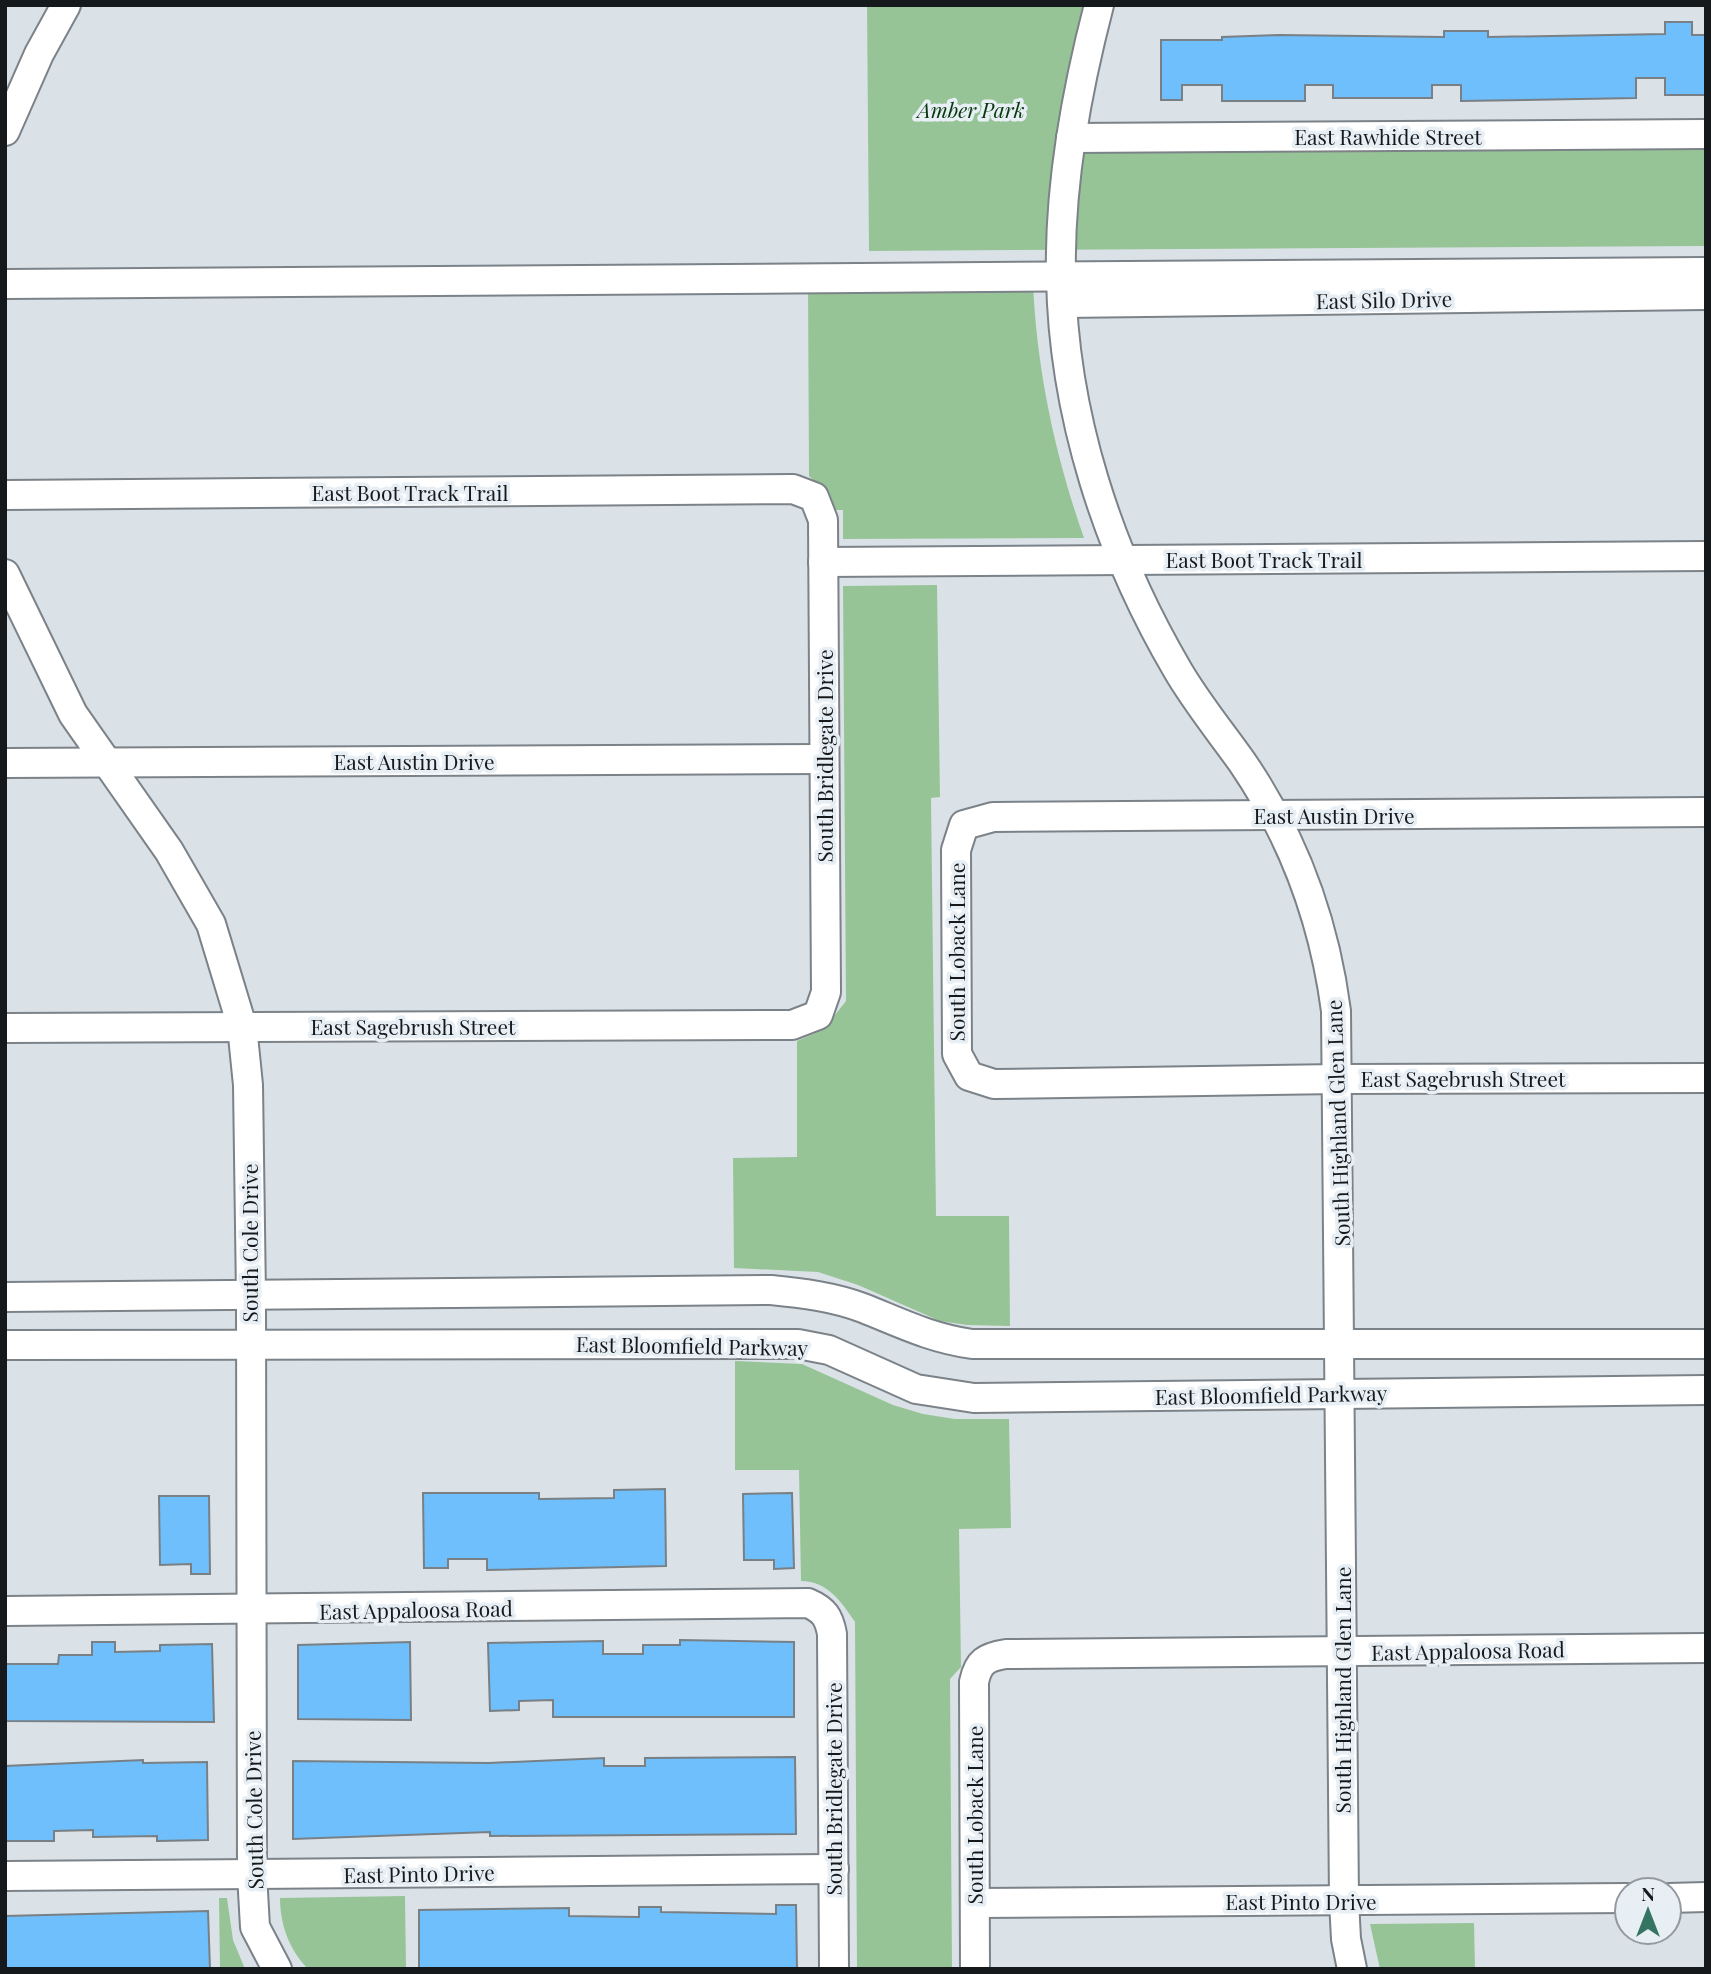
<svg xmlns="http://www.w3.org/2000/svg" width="1711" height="1974" viewBox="0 0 1711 1974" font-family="'Playfair Display',serif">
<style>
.green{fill:#97c496}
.building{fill:#6ebffc;stroke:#798085;stroke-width:2}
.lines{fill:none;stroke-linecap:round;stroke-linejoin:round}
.minor-casing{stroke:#7b8288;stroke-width:32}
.minor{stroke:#fff;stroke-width:28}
.labels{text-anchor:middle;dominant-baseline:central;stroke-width:7;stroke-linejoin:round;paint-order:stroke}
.park-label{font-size:21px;font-style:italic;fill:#06380b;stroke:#e7eff5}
.street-label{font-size:21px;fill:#16191b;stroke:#e7eff5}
</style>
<rect width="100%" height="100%" fill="#dae2e8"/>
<!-- green -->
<g class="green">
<path d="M 867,5 L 1099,5 L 1071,137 L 1706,134 L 1706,246 L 869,251 Z"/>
<path d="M 1033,284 C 1037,371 1055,455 1084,538 L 843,539 L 843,510 L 835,510 L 830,496 L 809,476 L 808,285 Z"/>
<path d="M 937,585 L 940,797 L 931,798 L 936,1216 L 1009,1216 L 1010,1326 L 967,1325 L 940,1321 L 858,1285 L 818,1272 L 734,1268 L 733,1158 L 797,1157 L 797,1041 L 823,1030 L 846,1001 L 843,586 Z"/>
<path d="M 735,1361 L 802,1364 L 893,1405 L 923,1414 L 955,1419 L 1009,1419 L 1011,1528 L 959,1529 L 961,1667 L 950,1679 L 952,1969 L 857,1969 L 855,1622 C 841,1601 827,1581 801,1581 L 799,1470 L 735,1470 Z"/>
<path d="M 405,1896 L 406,1969 L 308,1969 C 289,1950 280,1924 280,1898 Z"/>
<path d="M 219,1898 L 227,1898 L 233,1940 L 245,1969 L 220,1969 Z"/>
<path d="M 1474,1923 L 1475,1969 L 1380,1969 L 1370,1924 Z"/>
</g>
<!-- building -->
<g class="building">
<path d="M 1665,22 L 1692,22 L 1692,35 L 1706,35 L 1706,95 L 1665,95 L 1665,78 L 1636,78 L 1636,98 L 1461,101 L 1461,85 L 1432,85 L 1432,98 L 1333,98 L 1333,85 L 1305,85 L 1305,101 L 1222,101 L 1222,85 L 1182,85 L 1182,100 L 1161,100 L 1161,40 L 1222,40 L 1222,37 L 1279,35 L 1444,37 L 1444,31 L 1488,31 L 1488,37 L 1665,34 Z"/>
<path d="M 665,1489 L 666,1566 L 487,1570 L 487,1559 L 448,1559 L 448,1568 L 424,1568 L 423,1493 L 539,1493 L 539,1499 L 614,1498 L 614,1490 Z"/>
<path d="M 792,1493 L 794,1568 L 774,1569 L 774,1560 L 744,1560 L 743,1494 Z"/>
<path d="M 159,1496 L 209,1496 L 210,1574 L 191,1574 L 191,1564 L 160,1565 Z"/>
<path d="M 680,1640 L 794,1642 L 794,1717 L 553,1717 L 553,1700 L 519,1701 L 519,1710 L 490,1711 L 488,1643 L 603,1641 L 603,1654 L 643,1654 L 643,1645 L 680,1645 Z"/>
<path d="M 92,1642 L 115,1642 L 115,1652 L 160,1651 L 160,1645 L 212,1644 L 214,1722 L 5,1721 L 5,1664 L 58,1664 L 59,1655 L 92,1655 Z"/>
<path d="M 410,1642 L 411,1720 L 298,1719 L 298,1645 Z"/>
<path d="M 795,1757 L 796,1834 L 490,1836 L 490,1832 L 293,1839 L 293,1761 L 488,1763 L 604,1758 L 604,1766 L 645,1766 L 645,1758 Z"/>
<path d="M 143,1760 L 143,1763 L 207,1762 L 208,1840 L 157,1841 L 157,1836 L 93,1837 L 93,1830 L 54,1831 L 54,1841 L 5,1841 L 5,1766 Z"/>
<path d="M 776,1905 L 796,1905 L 797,1969 L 419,1969 L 419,1910 L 569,1908 L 569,1916 L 639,1917 L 639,1907 L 661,1907 L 661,1912 L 776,1914 Z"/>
<path d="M 208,1911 L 210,1969 L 5,1969 L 5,1916 Z"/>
</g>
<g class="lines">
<!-- minor casing -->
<g class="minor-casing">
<g id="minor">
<path d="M 1099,5 C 1076,93 1059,185 1061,276 C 1063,414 1108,551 1177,669 C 1196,702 1220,731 1242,762 C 1294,838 1324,919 1336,1011 L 1344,1901 L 1346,1939 L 1352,1969"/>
<path d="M 5,131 L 39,54 L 66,5"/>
<path d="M 1071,138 L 1706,134"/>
<path d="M 5,284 L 1706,272"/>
<path d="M 1063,303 L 1706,295"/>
<path d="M 5,495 L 793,489 L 814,497 L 823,520 L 826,992 L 818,1015 L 792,1025 L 5,1028"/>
<path d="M 823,562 L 1706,556"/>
<path d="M 5,574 L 73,714 L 169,851 L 211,924 L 242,1026 L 248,1085 L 251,1297 L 252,1874 L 255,1927 L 277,1969"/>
<path d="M 5,763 L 824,759"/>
<path d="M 1706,812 L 993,817 L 964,825 L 956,850 L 957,1054 L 969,1076 L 994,1084 L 1339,1079 L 1706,1078"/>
<path d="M 5,1297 L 771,1290 C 802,1293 834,1297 863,1308 C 901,1323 930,1338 972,1344 L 1706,1344"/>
<path d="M 5,1345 L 798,1344 L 829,1350 L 916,1389 L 974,1398 L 1706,1390"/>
<path d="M 5,1611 L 808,1603 C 824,1610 829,1617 832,1634 L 834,1969"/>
<path d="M 5,1876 L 834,1869"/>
<path d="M 1669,1898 L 1706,1897"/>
<path d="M 975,1903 L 1627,1898"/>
<path d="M 975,1969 L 974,1682 C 978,1662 986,1657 1006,1654 L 1706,1648"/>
</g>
</g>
<!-- minor -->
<use href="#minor" class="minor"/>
</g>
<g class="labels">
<!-- park labels -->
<g class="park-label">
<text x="971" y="109">Amber Park</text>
</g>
<!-- street labels -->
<g class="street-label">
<text x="1388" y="136">East Rawhide Street</text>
<text transform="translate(1384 299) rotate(-1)">East Silo Drive</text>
<text x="410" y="492">East Boot Track Trail</text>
<text x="1264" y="559">East Boot Track Trail</text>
<text transform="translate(824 756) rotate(-90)">South Bridlegate Drive</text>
<text x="414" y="761">East Austin Drive</text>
<text x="1334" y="815">East Austin Drive</text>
<text transform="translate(956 952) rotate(-90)">South Loback Lane</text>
<text x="413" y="1026">East Sagebrush Street</text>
<text x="1463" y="1078">East Sagebrush Street</text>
<text transform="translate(1337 1123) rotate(-92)">South Highland Glen Lane</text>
<text transform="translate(249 1243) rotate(-90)">South Cole Drive</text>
<text transform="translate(692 1345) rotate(1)">East Bloomfield Parkway</text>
<text transform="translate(1271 1394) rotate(-1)">East Bloomfield Parkway</text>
<text transform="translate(416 1609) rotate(-1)">East Appaloosa Road</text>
<text transform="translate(1468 1650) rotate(-1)">East Appaloosa Road</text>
<text transform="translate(1342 1690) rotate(-90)">South Highland Glen Lane</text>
<text transform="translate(833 1789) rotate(-90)">South Bridlegate Drive</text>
<text transform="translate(253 1810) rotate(-91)">South Cole Drive</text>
<text transform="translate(974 1815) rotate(-90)">South Loback Lane</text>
<text transform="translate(419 1873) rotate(-1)">East Pinto Drive</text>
<text x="1301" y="1901">East Pinto Drive</text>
</g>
</g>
<!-- border -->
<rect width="1711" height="1974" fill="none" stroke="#16191b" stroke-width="14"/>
<!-- north arrow -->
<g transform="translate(1648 1911)"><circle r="33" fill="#e7eff5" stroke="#93999e" stroke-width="2"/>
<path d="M0-5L12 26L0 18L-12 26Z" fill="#367462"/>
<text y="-10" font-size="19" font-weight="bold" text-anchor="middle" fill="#16191b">N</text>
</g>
</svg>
